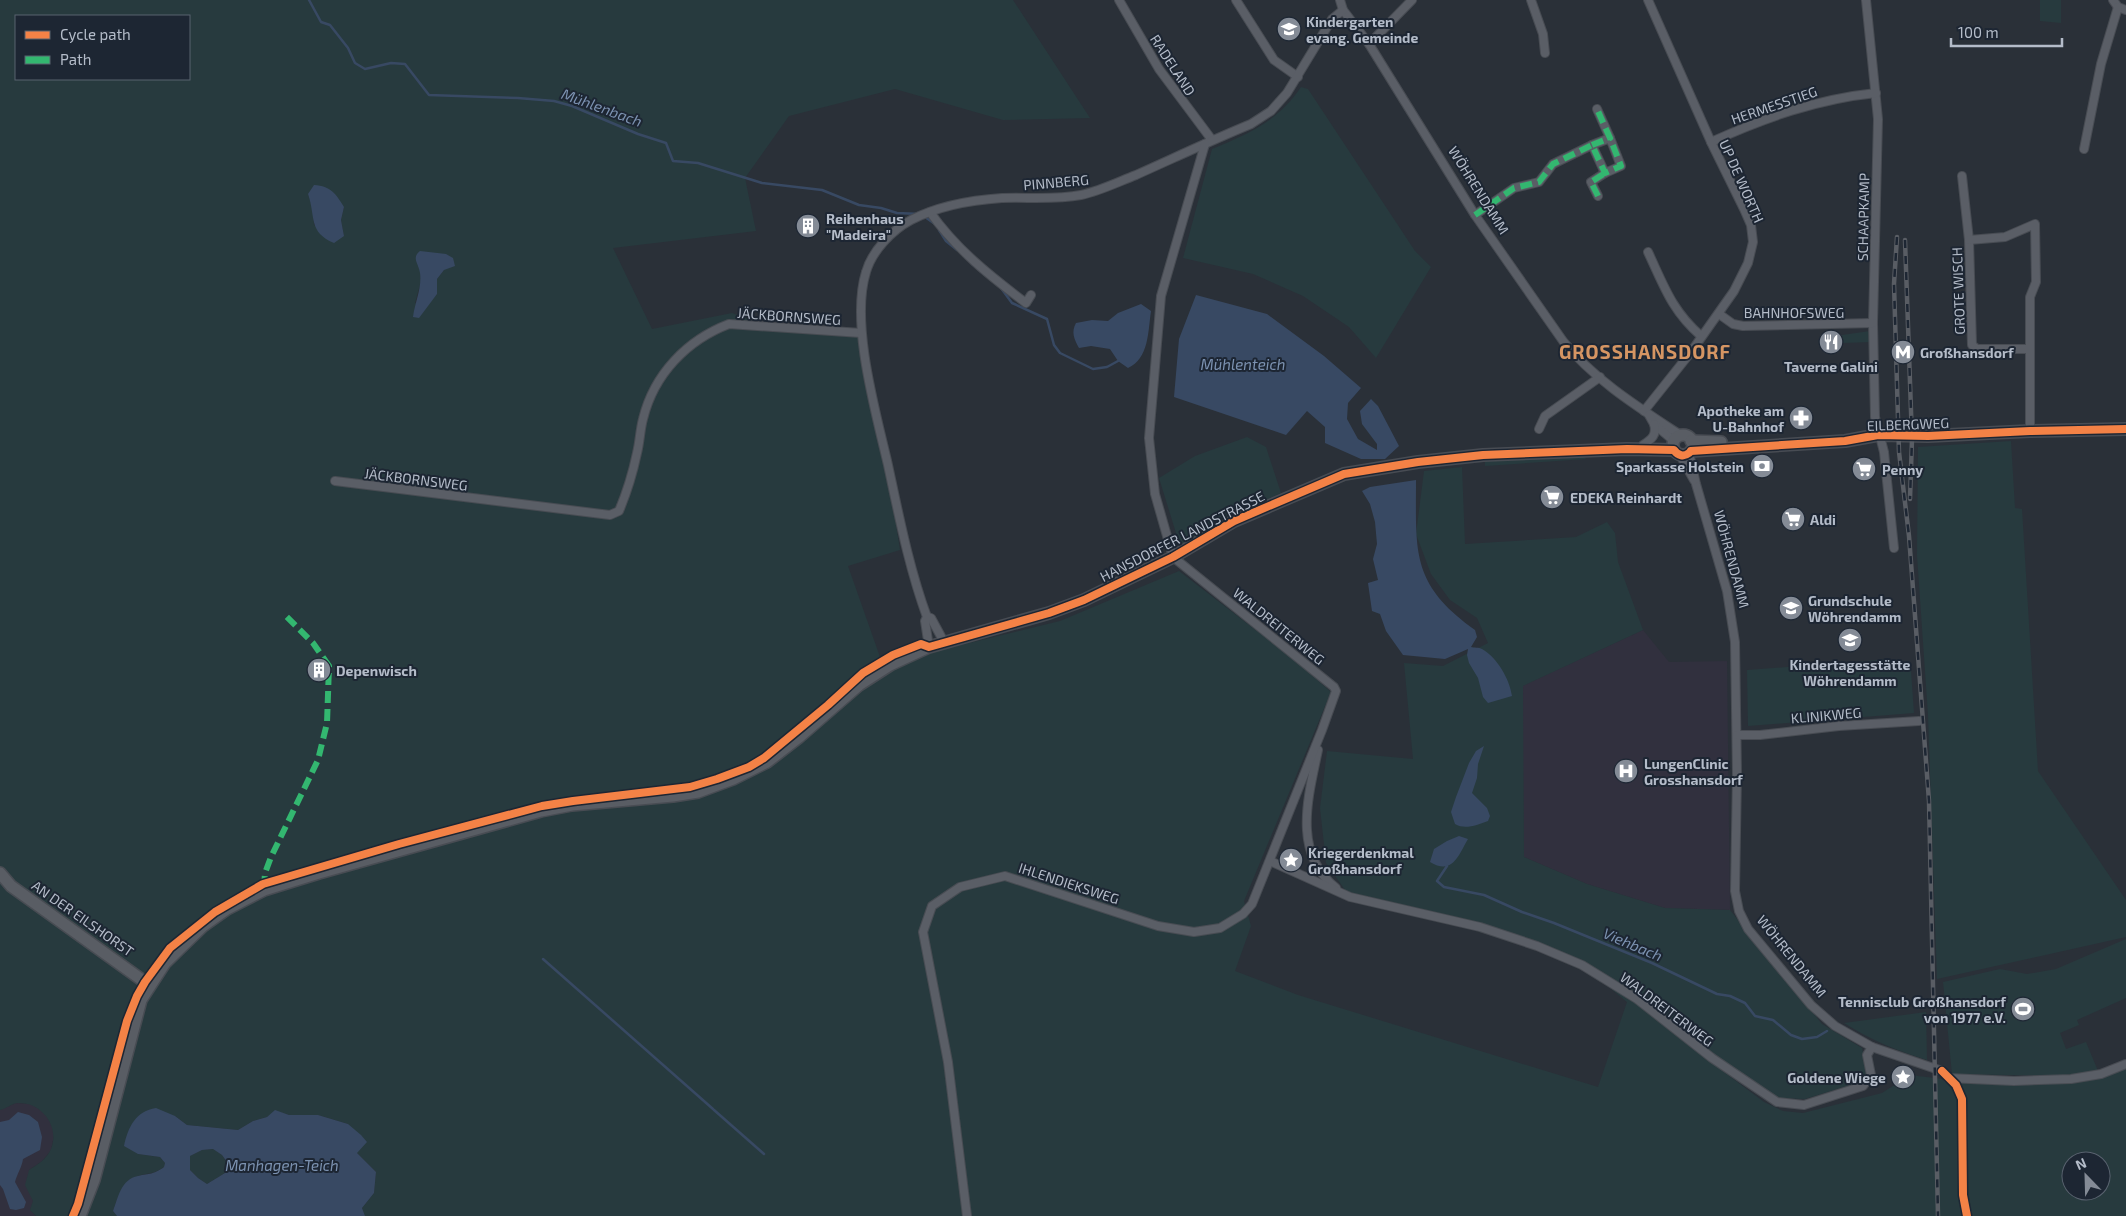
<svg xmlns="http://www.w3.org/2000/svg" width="2126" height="1216" viewBox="0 0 2126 1216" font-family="'Exo 2',sans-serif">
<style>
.medical{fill:#31303e}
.green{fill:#273a3e;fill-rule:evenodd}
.water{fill:#384963;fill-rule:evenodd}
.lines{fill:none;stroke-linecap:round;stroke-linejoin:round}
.stream{stroke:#384963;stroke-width:2.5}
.street-casing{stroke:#484c53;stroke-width:10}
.secondary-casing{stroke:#484c53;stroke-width:14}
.street{stroke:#5a5e66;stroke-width:8}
.secondary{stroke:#595d64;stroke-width:11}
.rail-casing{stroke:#595d64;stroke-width:4.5}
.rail{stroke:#1d2633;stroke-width:2.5;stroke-dasharray:8;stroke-linecap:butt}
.quiet{stroke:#33b770;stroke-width:6;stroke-dasharray:12 6;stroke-linecap:butt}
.cycleway-casing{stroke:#1d2633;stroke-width:11}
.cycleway{stroke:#f48246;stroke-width:8}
.labels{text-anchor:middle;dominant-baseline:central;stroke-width:4;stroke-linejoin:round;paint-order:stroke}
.poi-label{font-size:14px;font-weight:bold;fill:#b4bcc9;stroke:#1d2633;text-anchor:start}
.street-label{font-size:14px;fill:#b4bcc9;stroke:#1d2633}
.water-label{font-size:15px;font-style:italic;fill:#7c92b1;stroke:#1d2633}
.district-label{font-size:19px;font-weight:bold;letter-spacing:1px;fill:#d59563;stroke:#1d2633}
</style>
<rect width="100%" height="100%" fill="#2a3038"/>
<!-- medical -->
<g class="medical">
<path d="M 1643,630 L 1669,662 L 1727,661 L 1730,910 L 1665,908 L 1587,884 L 1524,857 L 1522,686 Z"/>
<path d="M 16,1103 L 31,1104 L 42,1111 L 51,1122 L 54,1135 L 51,1150 L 42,1161 L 29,1170 L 33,1201 L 30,1210 L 36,1216 L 0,1216 L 0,1110 Z"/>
</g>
<!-- green -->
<g class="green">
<path d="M 0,0 L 1013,0 L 1090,118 L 1003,120 L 895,89 L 789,116 L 745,178 L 756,231 L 613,248 L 652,329 L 732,313 L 780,331 L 858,337 L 892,498 L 900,550 L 848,566 L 880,657 L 889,672 L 936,651 L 1060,621 L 1179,571 L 1291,657 L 1331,692 L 1244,901 L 1251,926 L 1235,971 L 1298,995 L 1598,1087 L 1627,1002 L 1582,965 L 1480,927 L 1350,897 L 1326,863 L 1320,808 L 1327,751 L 1413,759 L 1404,663 L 1443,666 L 1488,643 L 1477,618 L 1450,600 L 1431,574 L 1416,534 L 1424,471 L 1462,467 L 1465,544 L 1576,537 L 1607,522 L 1615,533 L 1618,562 L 1643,630 L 1523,686 L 1524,857 L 1587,884 L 1665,908 L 1730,910 L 1822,1024 L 1862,1048 L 1868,1073 L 1857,1083 L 1805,1099 L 1779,1098 L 1715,1056 L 1708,1060 L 1764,1102 L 1783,1111 L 1803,1113 L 1882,1093 L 1910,1075 L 1951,1080 L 2072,1082 L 2126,1067 L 2126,1216 L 365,1216 L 362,1208 L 374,1193 L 376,1172 L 357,1153 L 348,1124 L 318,1115 L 289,1115 L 275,1111 L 267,1117 L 253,1121 L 238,1130 L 187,1125 L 175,1116 L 138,1154 L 160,1157 L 165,1163 L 164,1167 C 152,1175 151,1172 138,1176 C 122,1180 118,1198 113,1211 L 117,1216 L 36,1216 L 30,1210 L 33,1201 L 25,1185 L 29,1170 C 37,1165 47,1159 51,1149 C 60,1127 42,1102 18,1103 C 12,1103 6,1109 0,1110 ZM 16,16 L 189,16 L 189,79 L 16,79 ZM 308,194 L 344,207 L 341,220 L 344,236 L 314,225 L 313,209 ZM 420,270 L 444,270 L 437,279 L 437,294 L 428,304 L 415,303 L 421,281 ZM 2071,1161 L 2101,1161 L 2101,1191 L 2071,1191 Z"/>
<path d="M 2040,0 L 2061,0 L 2061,23 L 2040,21 Z"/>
<path d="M 1301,87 L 1308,89 L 1415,251 L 1431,267 L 1376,358 L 1349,327 L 1303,296 L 1253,274 L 1183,258 L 1212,149 C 1250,133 1278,121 1301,87 Z"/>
<path d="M 1870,331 L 1871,342 L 1842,343 L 1842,335 Z"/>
<path d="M 1247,437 L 1266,447 L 1281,493 L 1229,517 L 1180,546 L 1159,478 L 1195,456 Z"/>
<path d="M 2011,441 L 2015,508 L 2022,509 L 2038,771 L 2126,900 L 2126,937 L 1937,979 L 1928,715 L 1917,555 L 1918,447 Z"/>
<path d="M 1584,456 L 1586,459 L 1485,466 L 1485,461 L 1489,459 Z"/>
<path d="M 1891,659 L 1892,672 L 1911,671 L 1914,713 L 1748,726 L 1747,670 Z"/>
<path d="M 2126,939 L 2126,998 L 2077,1020 L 2079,1025 L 2060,1033 L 2066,1049 L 2086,1042 L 2098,1071 L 2064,1076 L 1952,1074 L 1943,982 L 2000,969 L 2027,974 L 2056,969 Z"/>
<path d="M 1926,1012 L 1927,1060 C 1897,1051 1871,1040 1844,1023 Z"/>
<path d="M 213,1149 L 222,1155 L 227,1162 L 225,1173 L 207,1184 L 198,1178 L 190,1170 L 190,1156 L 202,1150 Z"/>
</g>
<!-- water -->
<g class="water">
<path d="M 314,185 C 331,186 336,194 344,207 L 341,220 L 344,236 L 334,243 C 308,232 316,217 308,194 Z"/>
<path d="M 420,251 L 446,254 L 453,258 L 455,266 L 444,270 L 437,279 L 437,294 L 419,318 L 413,317 C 415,302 422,288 420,273 C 419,264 411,258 420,251 Z"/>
<path d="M 1196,295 L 1267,314 L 1324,356 L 1361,388 L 1348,403 L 1347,419 L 1358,439 L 1377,450 L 1377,444 L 1362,424 L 1360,411 L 1371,399 L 1378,406 L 1399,446 L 1385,459 L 1361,459 L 1325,443 L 1325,427 L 1307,411 L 1286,435 L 1174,397 L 1179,339 Z"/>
<path d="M 1141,304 L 1151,311 C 1148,331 1149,359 1128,368 L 1118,361 L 1110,349 L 1091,346 L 1079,348 C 1074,339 1071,332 1076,323 L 1092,320 L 1108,321 L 1118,313 Z"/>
<path d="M 1416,480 C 1416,553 1411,584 1475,630 L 1477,637 L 1471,647 C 1474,648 1479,647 1482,649 C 1497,657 1510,680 1512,696 L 1488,703 L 1483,697 L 1478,678 L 1469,663 L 1467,655 L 1468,649 L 1445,659 L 1403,655 L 1386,631 L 1380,614 L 1372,611 L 1368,583 L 1378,580 L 1373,559 L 1377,544 L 1375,522 L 1370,504 L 1362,491 L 1370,487 Z"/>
<path d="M 1484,746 L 1478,764 L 1477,778 L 1472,793 L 1487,808 L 1490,816 L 1488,821 C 1477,825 1465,830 1455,824 L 1451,812 L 1456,797 L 1469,763 L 1476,751 Z"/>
<path d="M 1459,836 L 1468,839 C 1459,854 1453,876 1430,862 L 1434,849 L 1447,841 Z"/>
<path d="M 156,1108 L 175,1116 L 187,1125 L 238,1130 L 253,1121 L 267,1117 L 275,1110 L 289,1115 L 318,1115 L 348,1124 L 361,1135 L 367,1142 L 357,1153 L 376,1172 L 374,1193 L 362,1208 L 365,1216 L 117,1216 L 113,1211 C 118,1198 121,1179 138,1176 C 150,1173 153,1175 164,1167 L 165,1163 L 160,1157 L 138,1154 L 124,1146 C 128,1127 136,1111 156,1108 ZM 213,1149 L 222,1155 L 227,1162 L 225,1173 L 207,1184 L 198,1178 L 190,1170 L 190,1156 L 202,1150 Z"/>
<path d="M 18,1112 L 29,1115 L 38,1122 L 42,1137 L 40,1150 L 23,1159 C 22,1167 17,1174 15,1182 L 26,1202 L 24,1208 L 16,1210 L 10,1209 L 3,1189 L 0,1185 L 0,1122 L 9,1120 Z"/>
</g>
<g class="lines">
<!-- stream -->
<g class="stream">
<path d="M 309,0 L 321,22 L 330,25 L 348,48 L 355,63 L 365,69 L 391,63 L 405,64 L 429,95 L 518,98 L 554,101 L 572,106 L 638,134 L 666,143 L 673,161 L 698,163 L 762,183 L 822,190 L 859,205 L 881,208 L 897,213 L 920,214"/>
<path d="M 925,217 L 935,224"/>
<path d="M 939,230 L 946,241 L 957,250"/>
<path d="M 972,264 L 985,275"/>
<path d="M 1001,288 L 1012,303 L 1047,319 L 1054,345 L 1060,353 L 1093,369 L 1107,367 L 1118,361"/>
<path d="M 1447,866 L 1437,881 L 1444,887 L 1484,895 L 1522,912 L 1554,923 L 1652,963 L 1717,994 L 1730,996 L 1745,1003 L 1755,1016 L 1773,1020 L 1791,1035 L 1802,1039 L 1817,1037 L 1827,1031"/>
<path d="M 543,959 L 713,1109"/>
<path d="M 714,1110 L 764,1154"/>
</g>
<!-- street casing -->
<g class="street-casing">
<g id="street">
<path d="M 1119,0 L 1159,69 L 1212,140"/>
<path d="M 1236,0 L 1274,60 L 1298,77"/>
<path d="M 1340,0 L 1343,10 L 1369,44 L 1475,215 L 1563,341 C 1594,380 1641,409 1682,436"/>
<path d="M 1531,0 L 1543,34 L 1545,53"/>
<path d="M 1866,0 L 1878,119 L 1873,323 L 1875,417 L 1884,452 L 1894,548"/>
<path d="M 2113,0 L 2118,7 L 2126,10"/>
<path d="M 1369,44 L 1412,0"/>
<path d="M 1711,142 C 1764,118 1817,99 1876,93"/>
<path d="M 1592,145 L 1610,138 L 1597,109"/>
<path d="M 2084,149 L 2101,64 L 2118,7"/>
<path d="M 1962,176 L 1969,240 L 1972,345 L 1977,349 L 2030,349"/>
<path d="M 1598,196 L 1591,182 L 1605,173"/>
<path d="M 930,212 C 956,249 990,276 1026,303 L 1031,295"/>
<path d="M 1475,215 L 1514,188 L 1539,182 L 1553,164 L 1592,145 L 1605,173 L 1621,166 L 1610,138"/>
<path d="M 1969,240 L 2005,237 L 2035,224 L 2036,282 L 2030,297 L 2030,431"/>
<path d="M 1648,252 C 1664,286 1672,311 1701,336"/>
<path d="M 1719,314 L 1733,324 L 1743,326 L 1873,323"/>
<path d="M 1644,411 L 1691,352 L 1734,291 L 1748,263 L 1753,242 L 1751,225 L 1744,209 L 1711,142 L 1648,0"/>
<path d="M 1649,415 L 1654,424 L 1674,441"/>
<path d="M 1539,429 L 1545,416 L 1600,377"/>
<path d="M 1643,445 C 1652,439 1657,435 1654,424"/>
<path d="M 1689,453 L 1696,484 L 1727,591 L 1735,642 L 1737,775 L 1735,891 L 1739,911 L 1748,929 L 1811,1005 L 1835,1026 L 1872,1047 L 1942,1071 L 1956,1085 L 1962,1099 L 1963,1195 L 1967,1216"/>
<path d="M 1680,455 L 1694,480"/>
<path d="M 335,481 L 610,515 L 619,511 C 627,492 633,472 637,453 C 640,441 640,430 643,419 C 654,374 687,340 729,324 L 861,333"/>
<path d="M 927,617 L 931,618 L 944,642"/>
<path d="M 929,647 L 925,621 L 927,617 C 909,568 899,516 888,465 C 876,413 850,323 866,272 C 872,251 892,230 911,220 C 938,206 972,200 1002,198 C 1028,197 1055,200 1081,195 C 1100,191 1118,182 1136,175 C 1174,158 1212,140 1251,124 L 1271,111 L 1287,93 L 1332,19 L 1343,10"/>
<path d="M 1737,735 L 1760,735 L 1839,726 L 1919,721"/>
<path d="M 1318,750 C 1308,798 1292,853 1336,888"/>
<path d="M 1270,861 L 1350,897 L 1480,927 L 1537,946 L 1582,965 L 1637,999 L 1712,1058 L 1777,1102 L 1804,1105 L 1863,1086 L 1871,1075 L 1867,1055 L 1872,1047"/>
<path d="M 1948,1078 L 2014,1081 L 2071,1079 L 2101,1074 L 2126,1064"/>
<path d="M 967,1216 L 948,1062 L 923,932 L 932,906 L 960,887 L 1005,876 L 1158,926 L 1194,932 L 1220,928 L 1243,914 L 1252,904 L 1322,730 L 1336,691 L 1334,687 L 1173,557 L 1155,494 L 1149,438 L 1161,296 L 1205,144"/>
</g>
</g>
<!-- secondary casing -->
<g class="secondary-casing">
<g id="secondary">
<circle cx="1683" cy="445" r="10"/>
<path d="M 1691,441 L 1721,442"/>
<path d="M 1691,451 L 1845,441 L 1878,435 L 1928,436 L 2030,431 L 2126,429"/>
<path d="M 0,873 L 11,886 L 149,985"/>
<path d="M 80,1216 L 94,1180 L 141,1000 L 165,963 L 203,926 L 227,909 L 264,890 L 319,873 L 541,811 L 572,805 L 673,796 L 698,792 L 733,779 L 767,762 L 798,738 L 859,685 L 890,665 L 929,647 L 1049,613 L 1084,600 L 1173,557 L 1234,521 L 1344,474 L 1418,462 L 1483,455 L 1627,449 L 1674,450"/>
</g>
</g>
<!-- street -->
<use href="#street" class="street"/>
<!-- secondary -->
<use href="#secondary" class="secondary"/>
<!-- rail casing -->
<g class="rail-casing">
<g id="rail">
<path d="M 1897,237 L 1894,284 L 1899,452 L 1909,536 L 1929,801 L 1938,1216"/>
<path d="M 1905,240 L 1912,439 L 1910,499"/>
</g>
</g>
<!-- rail -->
<use href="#rail" class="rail"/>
<!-- quiet -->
<g class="quiet">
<path d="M 1592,145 L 1610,138 L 1597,109"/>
<path d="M 1598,196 L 1591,182 L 1605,173"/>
<path d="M 1475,215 L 1514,188 L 1539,182 L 1553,164 L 1592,145 L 1605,173 L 1621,166 L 1610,138"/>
<path d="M 264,888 L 265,873 L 271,857 L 318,760 L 327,723 L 329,666 L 313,643 L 284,614"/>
</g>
<!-- cycleway casing -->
<g class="cycleway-casing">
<g id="cycleway">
<path d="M 1691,451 L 1845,441 L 1878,435 L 1928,436 L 2030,431 L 2126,429"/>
<path d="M 1942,1071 L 1956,1085 L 1962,1099 L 1963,1195 L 1967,1216"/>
<path d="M 73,1216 L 78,1204 L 127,1021 L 137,996 L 145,982 L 170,948 L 215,912 L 263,884 L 399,844 L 542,806 L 573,801 L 690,787 L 717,779 L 749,767 L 764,758 L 828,705 L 863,673 L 893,655 L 921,644 L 929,647 L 1049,613 L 1084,600 L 1173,557 L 1234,521 L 1344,474 L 1418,462 L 1483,455 L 1627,449 L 1674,450 C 1678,456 1684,457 1689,453"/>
</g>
</g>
<!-- cycleway -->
<use href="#cycleway" class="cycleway"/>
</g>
<!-- icons -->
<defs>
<g id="school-disc" transform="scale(1.25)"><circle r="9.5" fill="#848b96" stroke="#1d2633"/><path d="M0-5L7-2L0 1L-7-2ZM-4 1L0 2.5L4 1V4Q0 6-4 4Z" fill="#fff"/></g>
<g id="building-disc" transform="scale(1.25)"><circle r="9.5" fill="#848b96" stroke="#1d2633"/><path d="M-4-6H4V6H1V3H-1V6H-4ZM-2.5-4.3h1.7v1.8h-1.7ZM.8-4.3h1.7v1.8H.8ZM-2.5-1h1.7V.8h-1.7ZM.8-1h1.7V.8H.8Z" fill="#fff"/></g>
<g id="restaurant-disc" transform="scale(1.25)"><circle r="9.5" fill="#848b96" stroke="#1d2633"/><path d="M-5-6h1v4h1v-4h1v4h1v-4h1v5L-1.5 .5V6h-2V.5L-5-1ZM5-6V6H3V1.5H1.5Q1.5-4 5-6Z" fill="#fff"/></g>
<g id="metro-disc" transform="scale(1.25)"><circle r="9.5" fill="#848b96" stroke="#1d2633"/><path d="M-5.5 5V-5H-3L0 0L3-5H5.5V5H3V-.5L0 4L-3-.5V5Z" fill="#fff"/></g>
<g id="pharmacy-disc" transform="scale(1.25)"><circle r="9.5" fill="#848b96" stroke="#1d2633"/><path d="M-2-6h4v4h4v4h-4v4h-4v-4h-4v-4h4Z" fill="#fff"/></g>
<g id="bank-disc" transform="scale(1.25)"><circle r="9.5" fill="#848b96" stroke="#1d2633"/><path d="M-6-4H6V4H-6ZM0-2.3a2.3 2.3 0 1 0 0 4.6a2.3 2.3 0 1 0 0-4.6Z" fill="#fff"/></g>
<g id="supermarket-disc" transform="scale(1.25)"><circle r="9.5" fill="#848b96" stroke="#1d2633"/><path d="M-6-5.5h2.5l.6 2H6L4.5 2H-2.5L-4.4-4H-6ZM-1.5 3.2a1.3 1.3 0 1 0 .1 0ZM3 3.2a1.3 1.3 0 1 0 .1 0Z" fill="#fff"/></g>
<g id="hospital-disc" transform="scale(1.25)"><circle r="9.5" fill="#848b96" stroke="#1d2633"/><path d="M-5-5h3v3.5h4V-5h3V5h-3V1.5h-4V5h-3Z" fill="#fff"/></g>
<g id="sight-disc" transform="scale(1.25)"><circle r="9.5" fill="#848b96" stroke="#1d2633"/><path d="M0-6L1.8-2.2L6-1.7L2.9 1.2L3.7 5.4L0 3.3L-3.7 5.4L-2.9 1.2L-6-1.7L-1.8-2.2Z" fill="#fff"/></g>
<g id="stadium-disc" transform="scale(1.25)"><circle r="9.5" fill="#848b96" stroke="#1d2633"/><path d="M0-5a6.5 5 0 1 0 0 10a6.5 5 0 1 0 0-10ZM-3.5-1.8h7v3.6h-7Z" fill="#fff"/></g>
</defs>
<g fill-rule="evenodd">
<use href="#school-disc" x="1289" y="29"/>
<use href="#building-disc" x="808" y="226"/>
<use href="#restaurant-disc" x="1831" y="342"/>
<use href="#metro-disc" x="1903" y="352"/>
<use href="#pharmacy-disc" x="1801" y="418"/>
<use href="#bank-disc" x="1762" y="466"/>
<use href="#supermarket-disc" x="1864" y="469"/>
<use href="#supermarket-disc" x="1552" y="497"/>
<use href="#supermarket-disc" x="1793" y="519"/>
<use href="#school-disc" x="1791" y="608"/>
<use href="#school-disc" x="1850" y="640"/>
<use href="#building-disc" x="319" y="670"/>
<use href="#hospital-disc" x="1626" y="771"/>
<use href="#sight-disc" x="1291" y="860"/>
<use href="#stadium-disc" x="2023" y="1009"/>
<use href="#sight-disc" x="1903" y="1077"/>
</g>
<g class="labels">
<!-- poi labels -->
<g class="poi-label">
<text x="1306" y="21">Kindergarten<tspan x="1306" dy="16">evang. Gemeinde</tspan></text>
<text x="826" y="218">Reihenhaus<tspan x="826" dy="16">"Madeira"</tspan></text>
<text x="1920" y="352">Großhansdorf</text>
<text x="1831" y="366" text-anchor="middle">Taverne Galini</text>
<text x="1784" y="410" text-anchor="end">Apotheke am<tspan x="1784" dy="16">U-Bahnhof</tspan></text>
<text x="1744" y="466" text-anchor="end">Sparkasse Holstein</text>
<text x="1882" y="469">Penny</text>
<text x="1570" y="497">EDEKA Reinhardt</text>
<text x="1810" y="519">Aldi</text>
<text x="1808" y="600">Grundschule<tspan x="1808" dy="16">Wöhrendamm</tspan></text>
<text x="1850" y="664" text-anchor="middle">Kindertagesstätte<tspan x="1850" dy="16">Wöhrendamm</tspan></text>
<text x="336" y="670">Depenwisch</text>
<text x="1644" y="763">LungenClinic<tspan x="1644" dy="16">Grosshansdorf</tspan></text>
<text x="1308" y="852">Kriegerdenkmal<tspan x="1308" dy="16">Großhansdorf</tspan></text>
<text x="2006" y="1001" text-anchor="end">Tennisclub Großhansdorf<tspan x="2006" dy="16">von 1977 e.V.</tspan></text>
<text x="1886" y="1077" text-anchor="end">Goldene Wiege</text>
</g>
<!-- street labels -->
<g class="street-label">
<text transform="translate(1173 65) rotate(57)">RADELAND</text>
<text transform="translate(1774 105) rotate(-19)">HERMESSTIEG</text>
<text transform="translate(1742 181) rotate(66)">UP DE WORTH</text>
<text transform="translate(1056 182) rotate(-5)">PINNBERG</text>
<text transform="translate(1479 190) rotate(58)">WÖHRENDAMM</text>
<text transform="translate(1863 217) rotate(-89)">SCHAAPKAMP</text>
<text transform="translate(1958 291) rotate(-92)">GROTE WISCH</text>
<text x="1794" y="312">BAHNHOFSWEG</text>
<text transform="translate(789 316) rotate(4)">JÄCKBORNSWEG</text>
<text transform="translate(1908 424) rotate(-2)">EILBERGWEG</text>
<text transform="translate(416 479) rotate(7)">JÄCKBORNSWEG</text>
<text transform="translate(1182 536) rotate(-27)">HANSDORFER LANDSTRASSE</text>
<text transform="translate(1732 559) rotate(75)">WÖHRENDAMM</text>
<text transform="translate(1279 626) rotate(39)">WALDREITERWEG</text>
<text transform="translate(1826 715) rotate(-5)">KLINIKWEG</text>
<text transform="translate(1069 883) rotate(18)">IHLENDIEKSWEG</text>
<text transform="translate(83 918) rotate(35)">AN DER EILSHORST</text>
<text transform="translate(1792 956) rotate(51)">WÖHRENDAMM</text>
<text transform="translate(1667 1009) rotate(37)">WALDREITERWEG</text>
</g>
<!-- water labels -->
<g class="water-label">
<text transform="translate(602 107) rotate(20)">Mühlenbach</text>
<text x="1243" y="364">Mühlenteich</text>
<text transform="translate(1633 944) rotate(23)">Viehbach</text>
<text x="282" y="1165">Manhagen-Teich</text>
</g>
<!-- district labels -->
<g class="district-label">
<text x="1645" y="351">GROSSHANSDORF</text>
</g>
</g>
<!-- legend -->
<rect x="15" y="15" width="175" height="65" fill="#1d2633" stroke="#59626f"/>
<rect x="25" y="31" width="25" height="8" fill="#f48246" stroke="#59626f"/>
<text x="60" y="40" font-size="15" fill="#b4bcc9">Cycle path</text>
<rect x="25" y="56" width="25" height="8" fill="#33b770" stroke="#59626f"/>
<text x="60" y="65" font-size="15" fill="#b4bcc9">Path</text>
<!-- north arrow -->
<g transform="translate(2086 1176) rotate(337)"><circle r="24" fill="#1d2633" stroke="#59626f"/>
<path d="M0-4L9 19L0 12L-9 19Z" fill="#848b96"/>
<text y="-8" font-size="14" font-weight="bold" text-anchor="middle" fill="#b4bcc9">N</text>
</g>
<!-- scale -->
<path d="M1951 38v8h111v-8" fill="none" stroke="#b4bcc9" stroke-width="2.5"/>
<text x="1958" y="38" font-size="15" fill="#b4bcc9" stroke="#1d2633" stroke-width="4" paint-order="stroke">100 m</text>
</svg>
